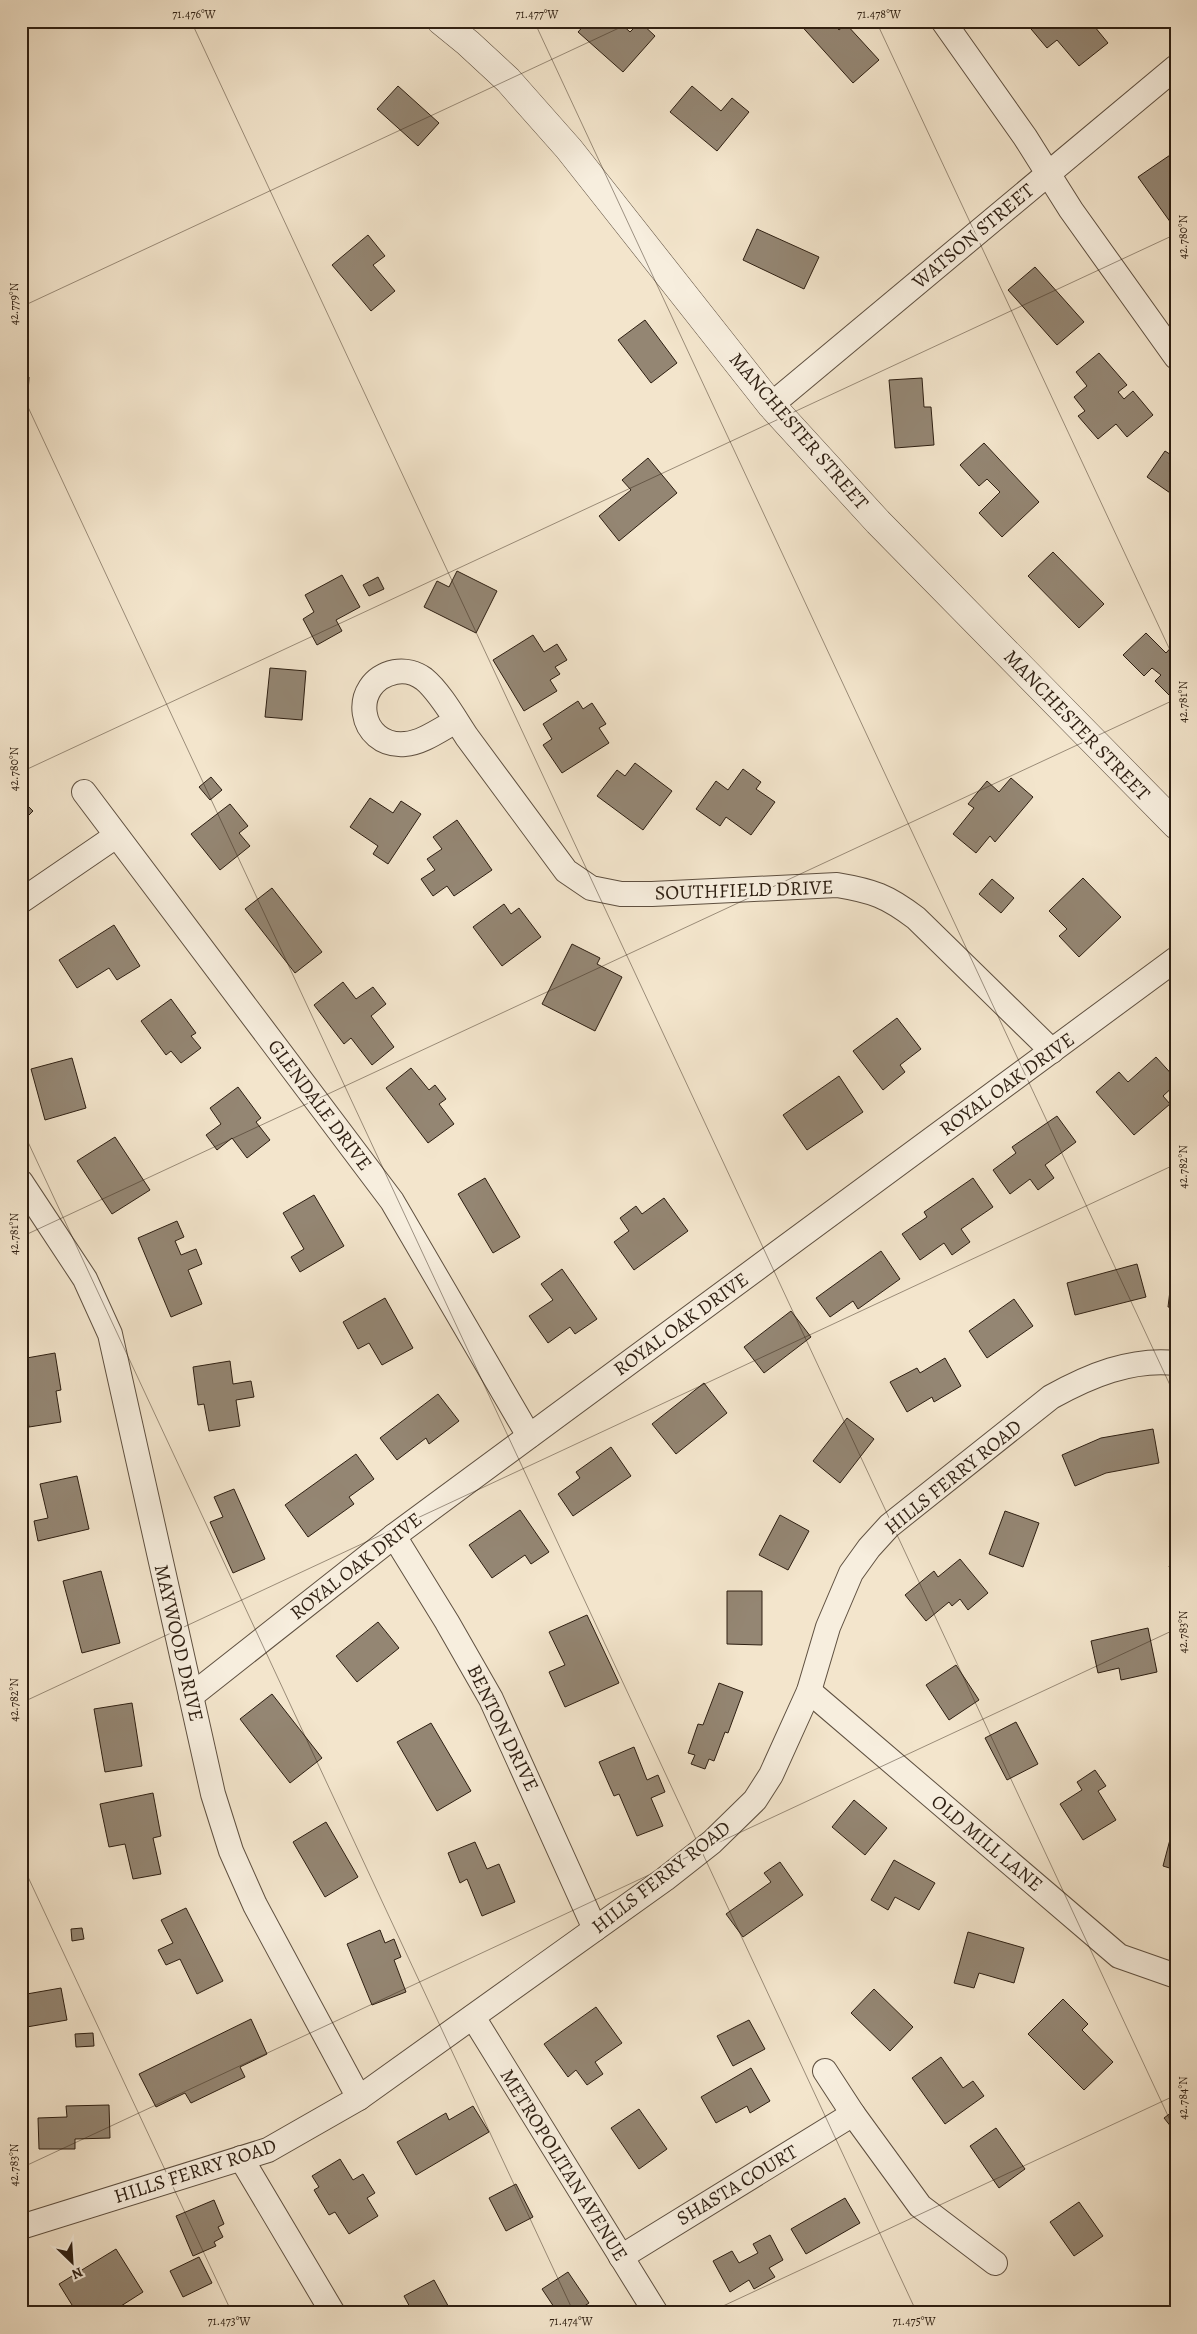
<svg xmlns="http://www.w3.org/2000/svg" width="1197" height="2334" viewBox="0 0 1197 2334" font-family="Alegreya,serif">
<style>
.building{fill:#948673;stroke:#2e1f12}
.lines{fill:none;stroke-linecap:round;stroke-linejoin:round}
.minor-casing{stroke:#5f5040;stroke-width:26}
.tertiary-casing{stroke:#5f5040;stroke-width:29}
.minor{stroke:#f7eede;stroke-width:24}
.tertiary{stroke:#f7eede;stroke-width:28}
.ticks{fill:none;stroke:#2e1f12;stroke-width:1;stroke-opacity:0.45}
.labels{text-anchor:middle;dominant-baseline:central;stroke-width:4.5;stroke-linejoin:round;paint-order:stroke}
.street-label{font-size:20px;fill:#2e1f12;stroke:#f7eede}
.neatline{fill:none;stroke:#2e1f12;stroke-width:2}
.ticks-label{font-size:12px;text-anchor:middle;fill:#2e1f12}
</style>
<rect width="100%" height="100%" fill="#f3e5cc"/>
<filter id="stains"><feTurbulence type="fractalNoise" baseFrequency=".004" numOctaves="4"/><feColorMatrix values="0 0 0 0 .2 0 0 0 0 .09 0 0 0 0 .02 0 0 0 .5 -.17"/></filter>
<radialGradient id="worn" r=".72"><stop offset=".6" stop-color="#630" stop-opacity="0"/><stop offset="1" stop-color="#630" stop-opacity=".3"/></radialGradient>
<!-- building -->
<g class="building">
<path d="M 588,21 L 618,21 L 630,32 L 640,22 L 655,36 L 623,72 L 578,32 Z"/>
<path d="M 797,21 L 831,21 L 839,30 L 846,24 L 879,60 L 853,83 Z"/>
<path d="M 1028,21 L 1090,21 L 1108,43 L 1079,66 L 1057,40 L 1047,48 L 1026,23 Z"/>
<path d="M 398,86 L 439,123 L 418,146 L 377,109 Z"/>
<path d="M 692,86 L 721,111 L 732,98 L 749,112 L 717,151 L 670,112 Z"/>
<path d="M 1176,151 L 1176,230 L 1138,177 Z"/>
<path d="M 757,229 L 819,257 L 804,289 L 743,260 Z"/>
<path d="M 368,235 L 385,256 L 373,265 L 395,291 L 371,311 L 332,265 Z"/>
<path d="M 1035,267 L 1084,322 L 1057,345 L 1008,290 Z"/>
<path d="M 645,320 L 677,363 L 651,383 L 618,340 Z"/>
<path d="M 1099,353 L 1127,385 L 1118,392 L 1124,399 L 1133,391 L 1153,415 L 1127,437 L 1116,424 L 1098,439 L 1078,416 L 1085,411 L 1074,397 L 1087,386 L 1076,372 Z"/>
<path d="M 21,369 L 29,377 L 22,491 L 21,491 Z"/>
<path d="M 922,378 L 924,407 L 931,407 L 934,445 L 895,448 L 889,380 Z"/>
<path d="M 984,443 L 1039,502 L 1002,537 L 979,513 L 1000,492 L 987,479 L 979,486 L 960,465 Z"/>
<path d="M 1165,451 L 1176,458 L 1176,497 L 1147,477 Z"/>
<path d="M 648,458 L 677,493 L 619,541 L 599,516 L 631,490 L 622,480 Z"/>
<path d="M 1053,552 L 1104,604 L 1079,628 L 1028,576 Z"/>
<path d="M 457,571 L 497,591 L 476,633 L 424,607 L 437,581 L 449,587 Z"/>
<path d="M 342,575 L 360,607 L 336,620 L 342,631 L 317,645 L 303,619 L 314,612 L 305,595 Z"/>
<path d="M 378,577 L 384,589 L 369,596 L 363,585 Z"/>
<path d="M 1146,633 L 1166,653 L 1176,642 L 1176,702 L 1155,681 L 1161,675 L 1152,668 L 1144,676 L 1123,655 Z"/>
<path d="M 533,635 L 544,652 L 557,644 L 567,660 L 555,667 L 560,674 L 550,680 L 557,691 L 524,711 L 493,660 Z"/>
<path d="M 270,668 L 306,671 L 302,720 L 265,717 Z"/>
<path d="M 578,701 L 583,709 L 592,703 L 606,724 L 599,728 L 609,743 L 562,773 L 543,745 L 552,739 L 543,724 Z"/>
<path d="M 635,763 L 672,791 L 643,830 L 597,796 L 617,770 L 625,776 Z"/>
<path d="M 743,769 L 761,782 L 756,789 L 775,802 L 751,835 L 726,817 L 720,826 L 696,809 L 716,781 L 728,790 Z"/>
<path d="M 211,777 L 222,790 L 210,800 L 199,787 Z"/>
<path d="M 1011,778 L 1033,797 L 995,842 L 990,836 L 976,853 L 953,834 L 974,808 L 968,804 L 987,781 L 999,792 Z"/>
<path d="M 370,798 L 393,813 L 401,801 L 421,814 L 388,864 L 373,854 L 378,846 L 350,827 Z"/>
<path d="M 21,799 L 33,811 L 21,823 Z"/>
<path d="M 230,804 L 248,826 L 239,833 L 250,846 L 220,870 L 191,834 Z"/>
<path d="M 457,820 L 492,870 L 454,896 L 447,886 L 433,896 L 421,879 L 435,870 L 427,859 L 442,849 L 433,837 Z"/>
<path d="M 1083,878 L 1121,917 L 1079,957 L 1059,936 L 1067,929 L 1049,911 Z"/>
<path d="M 992,879 L 1014,898 L 1001,913 L 979,894 Z"/>
<path d="M 272,888 L 322,952 L 295,973 L 245,909 Z"/>
<path d="M 504,904 L 511,914 L 519,908 L 541,937 L 502,966 L 473,927 Z"/>
<path d="M 114,925 L 140,966 L 117,980 L 109,968 L 77,988 L 59,960 Z"/>
<path d="M 572,944 L 600,958 L 597,964 L 622,977 L 595,1031 L 542,1004 Z"/>
<path d="M 343,982 L 356,999 L 373,987 L 386,1004 L 371,1016 L 394,1047 L 372,1065 L 351,1038 L 344,1044 L 314,1005 Z"/>
<path d="M 171,999 L 196,1033 L 191,1036 L 201,1048 L 181,1063 L 171,1051 L 166,1055 L 141,1021 Z"/>
<path d="M 897,1018 L 921,1049 L 900,1065 L 905,1072 L 883,1090 L 853,1051 Z"/>
<path d="M 1156,1057 L 1176,1079 L 1176,1084 L 1163,1096 L 1170,1104 L 1134,1135 L 1096,1092 L 1119,1072 L 1128,1082 Z"/>
<path d="M 72,1058 L 86,1108 L 45,1120 L 31,1069 Z"/>
<path d="M 411,1068 L 429,1090 L 435,1085 L 446,1099 L 439,1104 L 454,1124 L 428,1143 L 386,1088 Z"/>
<path d="M 839,1076 L 863,1112 L 807,1150 L 783,1115 Z"/>
<path d="M 238,1087 L 261,1118 L 256,1122 L 270,1140 L 247,1158 L 232,1138 L 217,1150 L 206,1135 L 221,1124 L 210,1108 Z"/>
<path d="M 1057,1116 L 1076,1142 L 1045,1165 L 1054,1178 L 1038,1190 L 1030,1179 L 1010,1194 L 993,1170 L 1016,1153 L 1012,1147 Z"/>
<path d="M 115,1137 L 150,1190 L 112,1214 L 77,1161 Z"/>
<path d="M 485,1178 L 520,1237 L 493,1253 L 458,1194 Z"/>
<path d="M 973,1178 L 993,1207 L 961,1229 L 970,1242 L 952,1255 L 944,1243 L 920,1260 L 902,1234 L 927,1217 L 924,1212 Z"/>
<path d="M 314,1195 L 344,1246 L 300,1272 L 291,1257 L 304,1249 L 283,1213 Z"/>
<path d="M 664,1198 L 688,1231 L 634,1270 L 614,1242 L 629,1231 L 620,1218 L 636,1206 L 642,1214 Z"/>
<path d="M 177,1221 L 184,1237 L 175,1241 L 181,1255 L 196,1249 L 202,1264 L 188,1270 L 202,1304 L 171,1317 L 138,1238 Z"/>
<path d="M 881,1251 L 900,1279 L 858,1309 L 853,1301 L 830,1317 L 816,1298 Z"/>
<path d="M 1137,1264 L 1146,1297 L 1075,1315 L 1067,1283 Z"/>
<path d="M 562,1269 L 597,1319 L 575,1334 L 570,1327 L 548,1343 L 529,1316 L 553,1300 L 541,1284 Z"/>
<path d="M 1172,1274 L 1176,1275 L 1176,1308 L 1168,1307 Z"/>
<path d="M 21,1286 L 27,1316 L 21,1317 Z"/>
<path d="M 385,1298 L 413,1348 L 382,1365 L 369,1343 L 358,1349 L 343,1322 Z"/>
<path d="M 1014,1299 L 1033,1326 L 987,1358 L 969,1331 Z"/>
<path d="M 791,1311 L 811,1337 L 764,1373 L 744,1347 Z"/>
<path d="M 55,1353 L 61,1390 L 56,1391 L 61,1422 L 29,1427 L 21,1379 L 21,1359 Z"/>
<path d="M 945,1358 L 961,1386 L 934,1402 L 932,1397 L 907,1412 L 890,1382 L 917,1368 L 920,1373 Z"/>
<path d="M 230,1361 L 233,1384 L 251,1381 L 254,1397 L 236,1400 L 240,1426 L 209,1431 L 204,1404 L 198,1405 L 193,1367 Z"/>
<path d="M 704,1383 L 727,1413 L 676,1454 L 652,1424 Z"/>
<path d="M 438,1394 L 459,1421 L 429,1444 L 426,1438 L 397,1460 L 380,1438 Z"/>
<path d="M 847,1418 L 874,1439 L 840,1483 L 813,1461 Z"/>
<path d="M 1153,1429 L 1159,1463 L 1106,1473 L 1075,1486 L 1062,1455 L 1101,1438 Z"/>
<path d="M 611,1447 L 631,1476 L 573,1516 L 558,1494 L 580,1478 L 576,1472 Z"/>
<path d="M 356,1454 L 374,1479 L 349,1497 L 354,1504 L 308,1537 L 285,1505 Z"/>
<path d="M 77,1476 L 89,1529 L 38,1541 L 34,1521 L 48,1518 L 40,1484 Z"/>
<path d="M 234,1489 L 265,1559 L 233,1573 L 210,1522 L 223,1517 L 214,1497 Z"/>
<path d="M 520,1510 L 549,1552 L 531,1564 L 525,1555 L 492,1578 L 469,1545 Z"/>
<path d="M 1005,1511 L 1039,1523 L 1023,1567 L 989,1554 Z"/>
<path d="M 780,1515 L 809,1531 L 788,1570 L 759,1555 Z"/>
<path d="M 1176,1552 L 1176,1570 L 1169,1567 Z"/>
<path d="M 960,1559 L 988,1593 L 968,1610 L 960,1599 L 952,1606 L 949,1602 L 926,1621 L 905,1595 L 934,1571 L 938,1577 Z"/>
<path d="M 101,1571 L 120,1643 L 82,1653 L 63,1581 Z"/>
<path d="M 727,1591 L 762,1591 L 762,1645 L 727,1644 Z"/>
<path d="M 587,1615 L 619,1683 L 565,1707 L 549,1672 L 565,1665 L 549,1632 Z"/>
<path d="M 378,1622 L 399,1648 L 357,1682 L 336,1656 Z"/>
<path d="M 1148,1628 L 1157,1672 L 1121,1680 L 1119,1668 L 1098,1673 L 1091,1641 Z"/>
<path d="M 956,1665 L 979,1700 L 949,1720 L 926,1685 Z"/>
<path d="M 719,1683 L 743,1692 L 728,1733 L 725,1732 L 714,1761 L 709,1759 L 705,1769 L 691,1764 L 695,1755 L 688,1753 L 698,1724 L 703,1725 Z"/>
<path d="M 272,1694 L 322,1758 L 290,1783 L 240,1719 Z"/>
<path d="M 132,1703 L 142,1766 L 105,1772 L 94,1709 Z"/>
<path d="M 1016,1722 L 1038,1764 L 1007,1780 L 985,1738 Z"/>
<path d="M 431,1723 L 471,1791 L 437,1811 L 397,1742 Z"/>
<path d="M 634,1747 L 647,1780 L 658,1775 L 665,1792 L 651,1798 L 663,1826 L 637,1836 L 619,1794 L 614,1796 L 599,1762 Z"/>
<path d="M 1095,1770 L 1106,1786 L 1098,1791 L 1116,1820 L 1083,1840 L 1060,1804 L 1082,1790 L 1077,1782 Z"/>
<path d="M 153,1793 L 161,1836 L 153,1838 L 161,1874 L 133,1879 L 125,1844 L 109,1847 L 100,1804 Z"/>
<path d="M 854,1800 L 887,1828 L 865,1855 L 832,1827 Z"/>
<path d="M 326,1822 L 358,1877 L 325,1897 L 293,1842 Z"/>
<path d="M 1172,1832 L 1176,1833 L 1176,1870 L 1163,1866 Z"/>
<path d="M 475,1842 L 487,1869 L 499,1864 L 515,1902 L 482,1916 L 467,1879 L 460,1883 L 448,1853 Z"/>
<path d="M 894,1860 L 935,1883 L 919,1910 L 895,1897 L 888,1910 L 871,1900 Z"/>
<path d="M 780,1862 L 803,1895 L 743,1937 L 726,1914 L 771,1882 L 764,1873 Z"/>
<path d="M 186,1908 L 223,1981 L 197,1994 L 180,1959 L 166,1965 L 158,1950 L 173,1943 L 161,1920 Z"/>
<path d="M 82,1928 L 84,1939 L 72,1941 L 71,1929 Z"/>
<path d="M 380,1930 L 385,1943 L 394,1939 L 401,1957 L 394,1960 L 406,1992 L 372,2005 L 347,1944 Z"/>
<path d="M 968,1932 L 1024,1948 L 1014,1983 L 979,1973 L 974,1988 L 954,1983 Z"/>
<path d="M 61,1988 L 67,2020 L 21,2028 L 21,1995 Z"/>
<path d="M 874,1989 L 913,2027 L 890,2051 L 851,2013 Z"/>
<path d="M 1063,1999 L 1088,2024 L 1082,2030 L 1113,2062 L 1084,2090 L 1028,2034 Z"/>
<path d="M 596,2007 L 622,2043 L 595,2062 L 603,2074 L 587,2085 L 576,2070 L 568,2077 L 544,2044 Z"/>
<path d="M 251,2019 L 267,2054 L 240,2067 L 245,2077 L 191,2103 L 185,2093 L 156,2107 L 139,2074 Z"/>
<path d="M 749,2020 L 765,2049 L 733,2066 L 717,2036 Z"/>
<path d="M 93,2033 L 94,2046 L 76,2047 L 75,2034 Z"/>
<path d="M 941,2057 L 963,2088 L 973,2081 L 984,2096 L 945,2124 L 912,2078 Z"/>
<path d="M 751,2068 L 770,2101 L 750,2113 L 747,2106 L 716,2123 L 701,2097 Z"/>
<path d="M 109,2105 L 110,2138 L 75,2139 L 75,2149 L 39,2149 L 38,2118 L 67,2117 L 66,2106 Z"/>
<path d="M 473,2106 L 489,2132 L 416,2175 L 397,2142 L 446,2113 L 449,2120 Z"/>
<path d="M 639,2109 L 667,2149 L 639,2169 L 611,2128 Z"/>
<path d="M 1176,2109 L 1176,2133 L 1164,2118 Z"/>
<path d="M 996,2128 L 1025,2169 L 999,2188 L 970,2146 Z"/>
<path d="M 340,2159 L 353,2180 L 363,2174 L 375,2193 L 367,2198 L 378,2216 L 349,2234 L 335,2212 L 329,2215 L 314,2190 L 319,2187 L 312,2176 Z"/>
<path d="M 516,2184 L 533,2217 L 506,2231 L 489,2198 Z"/>
<path d="M 845,2198 L 860,2223 L 806,2254 L 791,2229 Z"/>
<path d="M 214,2200 L 224,2224 L 218,2227 L 223,2237 L 214,2242 L 216,2246 L 193,2256 L 176,2216 Z"/>
<path d="M 1079,2202 L 1103,2236 L 1074,2256 L 1050,2222 Z"/>
<path d="M 770,2235 L 783,2260 L 769,2268 L 775,2277 L 754,2289 L 749,2280 L 730,2292 L 713,2261 L 732,2251 L 739,2263 L 758,2253 L 753,2244 Z"/>
<path d="M 116,2249 L 143,2292 L 110,2313 L 77,2313 L 59,2284 Z"/>
<path d="M 199,2257 L 212,2283 L 183,2297 L 170,2271 Z"/>
<path d="M 568,2272 L 589,2303 L 574,2313 L 558,2313 L 542,2289 Z"/>
<path d="M 434,2280 L 452,2313 L 413,2313 L 404,2296 Z"/>
</g>
<g class="lines">
<!-- minor casing -->
<g class="minor-casing">
<g id="minor">
<path d="M 943,21 L 1025,137 L 1071,210 L 1176,357"/>
<path d="M 771,405 L 1176,67"/>
<path d="M 456,721 C 441,729 422,743 405,744 C 358,748 348,682 395,672 C 405,670 416,673 424,679 C 440,692 455,719 467,737 C 500,781 533,826 566,871 L 591,888 L 621,894 L 652,894 L 837,885 C 873,891 887,896 916,918 L 1052,1051"/>
<path d="M 84,792 L 392,1201 L 529,1436"/>
<path d="M 21,901 L 116,836"/>
<path d="M 21,1182 L 85,1279 L 110,1334 L 213,1794 L 231,1851 L 255,1905 L 359,2098"/>
<path d="M 394,1536 L 447,1622 L 491,1699 L 595,1929"/>
<path d="M 809,1691 L 1119,1956 L 1176,1976"/>
<path d="M 191,1696 L 394,1536 L 1176,959"/>
<path d="M 473,2017 L 656,2313"/>
<path d="M 825,2071 L 853,2114 L 920,2206 L 995,2263"/>
<path d="M 241,2158 L 333,2313"/>
<path d="M 21,2227 L 268,2150 L 359,2098 L 665,1879 L 712,1842 L 755,1800 L 771,1775 L 809,1691 L 828,1627 L 851,1573 L 869,1548 L 889,1526 L 1051,1397 C 1089,1376 1131,1358 1176,1363"/>
<path d="M 621,2257 L 853,2114"/>
</g>
</g>
<!-- tertiary casing -->
<g class="tertiary-casing">
<path id="tertiary" d="M 441,21 L 468,43 L 508,80 L 569,149 L 771,405 L 878,522 L 1176,825"/>
</g>
<!-- minor -->
<use href="#minor" class="minor"/>
<!-- tertiary -->
<use href="#tertiary" class="tertiary"/>
</g>
<!-- ticks -->
<path class="ticks" d="M 191,21 L 1176,2133M 534,21 L 1176,1398M 876,21 L 1176,663M 21,307 L 634,21M 21,392 L 917,2313M 21,772 L 1176,234M 21,1127 L 574,2313M 21,1237 L 1176,699M 21,1703 L 1176,1164M 21,1862 L 232,2313M 21,2168 L 1176,1629M 708,2313 L 1176,2095"/>
<g class="labels">
<!-- street labels -->
<g class="street-label">
<text transform="translate(973 236) rotate(-40)">WATSON STREET</text>
<text transform="translate(799 431) rotate(49)">MANCHESTER STREET</text>
<text transform="translate(1077 725) rotate(46)">MANCHESTER STREET</text>
<text transform="translate(744 890) rotate(-2)">SOUTHFIELD DRIVE</text>
<text transform="translate(1007 1084) rotate(-36)">ROYAL OAK DRIVE</text>
<text transform="translate(320 1105) rotate(53)">GLENDALE DRIVE</text>
<text transform="translate(681 1324) rotate(-36)">ROYAL OAK DRIVE</text>
<text transform="translate(953 1477) rotate(-39)">HILLS FERRY ROAD</text>
<text transform="translate(356 1566) rotate(-38)">ROYAL OAK DRIVE</text>
<text transform="translate(179 1643) rotate(77)">MAYWOOD DRIVE</text>
<text transform="translate(503 1728) rotate(64)">BENTON DRIVE</text>
<text transform="translate(987 1843) rotate(40)">OLD MILL LANE</text>
<text transform="translate(661 1877) rotate(-38)">HILLS FERRY ROAD</text>
<text transform="translate(564 2165) rotate(58)">METROPOLITAN AVENUE</text>
<text transform="translate(195 2171) rotate(-18)">HILLS FERRY ROAD</text>
<text transform="translate(737 2185) rotate(-31)">SHASTA COURT</text>
</g>
</g>
<!-- margin -->
<rect width="1197" height="2334" fill="none" stroke="#f3e5cc" stroke-width="55"/>
<!-- north arrow -->
<g transform="translate(72 2262) rotate(155)" stroke="#f7eede" stroke-width="4" paint-order="stroke">
<path d="M0-4L9 19L0 12L-9 19Z" fill="#2e1f12"/>
<text y="-8" font-size="14" font-weight="bold" text-anchor="middle" fill="#2e1f12">N</text>
</g>
<rect x="28" y="28" width="1142" height="2278" class="neatline"/>
<g class="ticks-label">
<text x="194" y="18">71.476°W</text>
<text x="537" y="18">71.477°W</text>
<text x="879" y="18">71.478°W</text>
<text transform="translate(1183 237) rotate(-90)" y="4">42.780°N</text>
<text transform="translate(14 304) rotate(-90)" y="4">42.779°N</text>
<text transform="translate(1183 702) rotate(-90)" y="4">42.781°N</text>
<text transform="translate(14 769) rotate(-90)" y="4">42.780°N</text>
<text transform="translate(1183 1167) rotate(-90)" y="4">42.782°N</text>
<text transform="translate(14 1234) rotate(-90)" y="4">42.781°N</text>
<text transform="translate(1183 1632) rotate(-90)" y="4">42.783°N</text>
<text transform="translate(14 1700) rotate(-90)" y="4">42.782°N</text>
<text transform="translate(1183 2098) rotate(-90)" y="4">42.784°N</text>
<text transform="translate(14 2165) rotate(-90)" y="4">42.783°N</text>
<text x="229" y="2325">71.473°W</text>
<text x="571" y="2325">71.474°W</text>
<text x="914" y="2325">71.475°W</text>
</g>
<rect width="100%" height="100%" filter="url(#stains)"/>
<rect width="100%" height="100%" fill="url(#worn)"/>
</svg>
